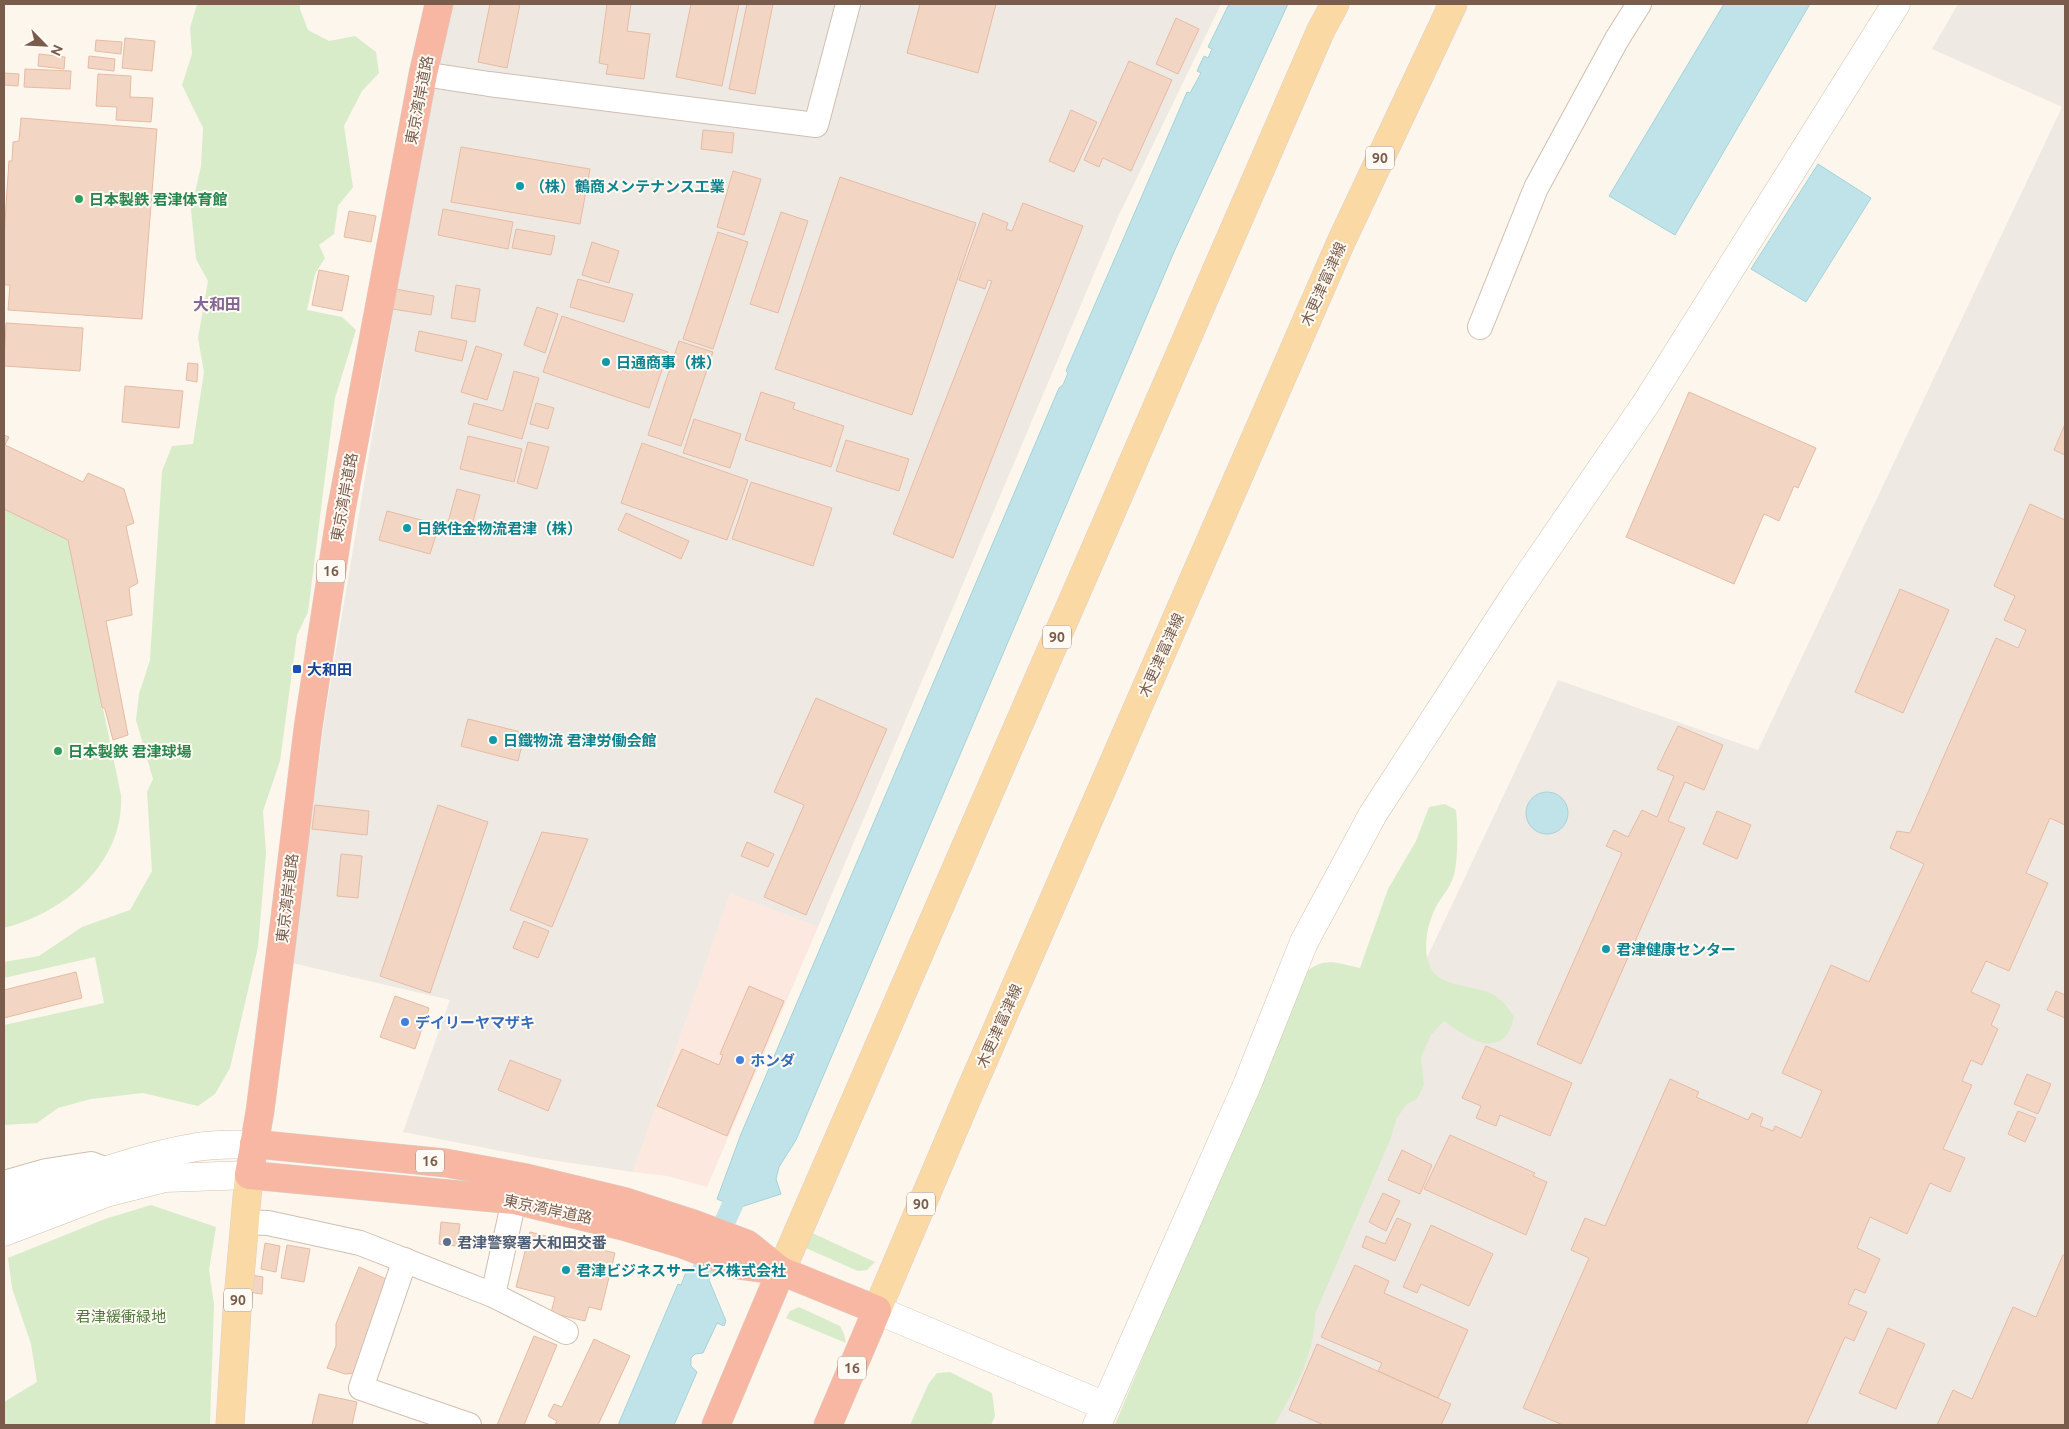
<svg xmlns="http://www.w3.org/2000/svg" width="2069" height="1429" viewBox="0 0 2069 1429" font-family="Ubuntu,'Noto Sans JP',sans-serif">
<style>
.commercial{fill:#fde8e0}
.industrial{fill:#efe9e4}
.green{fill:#d8ecc9}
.water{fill:#bfe3e8;stroke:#a5d3da}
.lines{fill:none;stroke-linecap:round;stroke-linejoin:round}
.canal{stroke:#bfe3e8;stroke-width:21}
.building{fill:#f3d5c3;stroke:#e6bba3}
.street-casing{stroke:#d1beb0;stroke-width:26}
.secondary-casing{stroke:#d6c0b0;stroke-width:29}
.primary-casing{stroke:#dad1cd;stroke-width:29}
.highway-casing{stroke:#dad1cd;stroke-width:29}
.street{stroke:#fff;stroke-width:24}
.secondary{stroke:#fff;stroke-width:28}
.primary{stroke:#fbd9a5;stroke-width:28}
.highway{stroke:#f7b7a3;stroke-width:28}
.culture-dot{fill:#0f9aa8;stroke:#fffaf3;stroke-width:2}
.leisure-dot{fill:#2e9e5b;stroke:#fffaf3;stroke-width:2}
.transit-dot{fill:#1a4fb4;stroke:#fffaf3;stroke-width:2}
.shop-dot{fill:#3f7fe0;stroke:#fffaf3;stroke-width:2}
.service-dot{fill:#5c6f8a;stroke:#fffaf3;stroke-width:2}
.labels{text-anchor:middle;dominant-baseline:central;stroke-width:4;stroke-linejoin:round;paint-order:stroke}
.shield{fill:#fffaf3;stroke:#a28b7f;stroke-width:1}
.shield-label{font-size:14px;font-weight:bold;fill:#7a5c4d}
.street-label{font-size:15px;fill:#7a5c4d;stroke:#fffaf3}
.culture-label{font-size:15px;font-weight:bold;fill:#0d838f;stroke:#fffaf3;text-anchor:start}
.leisure-label{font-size:15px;font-weight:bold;fill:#27864d;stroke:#fffaf3;text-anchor:start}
.transit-label{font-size:15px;font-weight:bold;fill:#164399;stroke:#fffaf3;text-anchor:start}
.shop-label{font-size:15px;font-weight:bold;fill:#366cbe;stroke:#fffaf3;text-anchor:start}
.service-label{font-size:15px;font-weight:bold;fill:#4e5e75;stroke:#fffaf3;text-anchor:start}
.park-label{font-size:15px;fill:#537a41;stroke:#fffaf3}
.neighbourhood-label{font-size:16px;font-weight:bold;fill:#846695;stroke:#fffaf3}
</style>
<rect width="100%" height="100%" fill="#fdf6ec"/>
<!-- commercial -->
<path class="commercial" d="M 730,892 L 818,927 L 707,1187 L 667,1176 L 633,1172 Z"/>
<!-- industrial -->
<g class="industrial">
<path d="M 451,4 L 1221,4 L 1118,217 L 818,927 L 730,893 L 633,1172 L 537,1158 L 403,1132 L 450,1000 L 292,963 L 325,716 L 423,133 Z"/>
<path d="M 1958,4 L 2065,4 L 2065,1425 L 1221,1425 L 1349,1123 L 1558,680 L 1758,750 L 2062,107 L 1932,49 Z"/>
</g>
<!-- green -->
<g class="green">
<path d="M 197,4 L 300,4 L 300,9 L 308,30 L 329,41 L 355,36 L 376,52 L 379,73 L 362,91 L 344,126 L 353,187 L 338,206 L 334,234 L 319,245 L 325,258 L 315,274 L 307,310 L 342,317 L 356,330 L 335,398 L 308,612 L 297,635 L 280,761 L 263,811 L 266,853 L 258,947 L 230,1068 L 215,1094 L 198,1106 L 143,1093 L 91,1099 L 58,1108 L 37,1123 L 4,1125 L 4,1025 L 104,1003 L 95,957 L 4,978 L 4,962 L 39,956 L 82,927 L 130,910 L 152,871 L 147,792 L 153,779 L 136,720 L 139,694 L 150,660 L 162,471 L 172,446 L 193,444 L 204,372 L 198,338 L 208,281 L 196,259 L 191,210 L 201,166 L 203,128 L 182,85 L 192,54 L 190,28 Z"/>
<path d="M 4,509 L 68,540 L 121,795 C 124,863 65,912 4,928 Z"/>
<path d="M 1445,804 L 1456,810 C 1458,824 1458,862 1454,875 C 1451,886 1443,895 1437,905 C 1427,923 1420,955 1434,973 C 1444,986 1476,986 1490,993 C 1501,998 1508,1007 1514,1017 C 1504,1062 1469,1040 1444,1021 L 1431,1035 L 1421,1057 L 1424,1085 L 1417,1099 L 1406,1105 L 1397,1118 L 1390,1140 L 1315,1314 C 1315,1354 1294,1392 1274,1425 L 1115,1425 L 1299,979 C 1320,956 1332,961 1360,968 L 1388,889 L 1416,841 L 1429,807 Z"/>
<path d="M 151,1205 L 216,1227 L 209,1270 L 214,1304 L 210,1425 L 4,1425 L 4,1402 L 37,1382 L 31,1344 L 12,1288 L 8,1258 L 105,1219 Z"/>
<path d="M 810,1232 L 875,1262 L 867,1270 L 858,1271 L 808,1249 L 805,1247 Z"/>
<path d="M 799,1307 L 840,1326 L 844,1334 L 846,1343 L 786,1318 L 790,1311 Z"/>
<path d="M 950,1372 L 992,1393 L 995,1416 L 991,1425 L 910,1425 L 929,1383 L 937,1373 Z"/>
</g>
<!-- water -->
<g class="water">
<path d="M 1229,4 L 1288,4 L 1174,252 L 796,1140 L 779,1167 L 776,1179 L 781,1194 L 738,1208 L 717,1199 L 741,1134 L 1059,388 L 1063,385 L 1068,373 L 1066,371 L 1187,92 L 1190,93 L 1201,73 L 1197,71 L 1204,56 L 1208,58 L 1212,49 L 1208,47 Z"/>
<path d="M 1724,4 L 1810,4 L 1675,235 L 1609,196 Z"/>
<path d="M 1818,164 L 1871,198 L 1806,302 L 1751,269 Z"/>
<circle cx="1547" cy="813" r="21"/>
<path d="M 686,1272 L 709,1280 L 726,1321 L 724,1326 L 717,1323 L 703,1353 L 695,1354 L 691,1358 L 691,1366 L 697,1372 L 674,1425 L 618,1425 L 678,1284 L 681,1285 Z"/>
</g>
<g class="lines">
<!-- canal -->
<path class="canal" d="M 688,1302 L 744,1180"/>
</g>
<!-- building -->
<g class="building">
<path d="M 490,4 L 520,4 L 507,68 L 478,62 Z"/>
<path d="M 607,4 L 631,4 L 627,31 L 650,34 L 644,79 L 606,74 L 608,65 L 599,63 Z"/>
<path d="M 691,4 L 739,4 L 722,86 L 676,77 Z"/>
<path d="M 747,4 L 773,4 L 755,94 L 729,89 Z"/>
<path d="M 920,4 L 996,4 L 978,73 L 907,53 Z"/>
<path d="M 1176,18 L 1199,29 L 1178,74 L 1156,64 Z"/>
<path d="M 125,38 L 155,41 L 152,71 L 122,68 Z"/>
<path d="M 96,40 L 122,42 L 121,54 L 95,51 Z"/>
<path d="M 39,54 L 65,57 L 64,69 L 38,66 Z"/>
<path d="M 89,56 L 115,59 L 114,71 L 88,68 Z"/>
<path d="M 1129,61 L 1172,80 L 1131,171 L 1103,158 L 1099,167 L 1084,160 Z"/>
<path d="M 25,69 L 71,71 L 70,89 L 24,87 Z"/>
<path d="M 4,73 L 19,74 L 18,86 L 4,85 Z"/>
<path d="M 98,74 L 131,76 L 130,97 L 153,98 L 151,122 L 116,120 L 117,107 L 96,106 Z"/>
<path d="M 1071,110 L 1097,122 L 1074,172 L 1049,161 Z"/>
<path d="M 21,118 L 157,129 L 142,319 L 8,310 L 10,285 L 4,285 L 4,236 L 9,161 L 12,161 L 13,142 L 19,141 Z"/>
<path d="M 703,130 L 734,133 L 732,153 L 701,149 Z"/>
<path d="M 461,147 L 590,169 L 580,224 L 451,202 Z"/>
<path d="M 733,171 L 761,179 L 744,235 L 717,227 Z"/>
<path d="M 840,177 L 976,223 L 912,415 L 775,369 Z"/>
<path d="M 1023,203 L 1083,226 L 953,558 L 893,534 L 992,281 L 988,280 L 985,289 L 959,280 L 983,213 L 1008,223 L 1006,229 L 1012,231 Z"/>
<path d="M 443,209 L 513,222 L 508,249 L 438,235 Z"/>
<path d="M 349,211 L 376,216 L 371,242 L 344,237 Z"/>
<path d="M 781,212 L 808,221 L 778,313 L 750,304 Z"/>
<path d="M 516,229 L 555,236 L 551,255 L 512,248 Z"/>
<path d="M 718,232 L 748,242 L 713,349 L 683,339 Z"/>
<path d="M 592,242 L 619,251 L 609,283 L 582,275 Z"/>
<path d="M 319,270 L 349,276 L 342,311 L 312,305 Z"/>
<path d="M 578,279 L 633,294 L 624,322 L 570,307 Z"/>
<path d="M 456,285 L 480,289 L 475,322 L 451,318 Z"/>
<path d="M 395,289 L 434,296 L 431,315 L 392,309 Z"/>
<path d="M 537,307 L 558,314 L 545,353 L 524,345 Z"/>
<path d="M 562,316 L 668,352 L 649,408 L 543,372 Z"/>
<path d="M 6,323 L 83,328 L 80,371 L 4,366 Z"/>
<path d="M 419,331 L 467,341 L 462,361 L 415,351 Z"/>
<path d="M 679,341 L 713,352 L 681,446 L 648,435 Z"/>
<path d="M 476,346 L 502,354 L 487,400 L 461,392 Z"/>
<path d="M 188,363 L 198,364 L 197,382 L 186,380 Z"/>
<path d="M 514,371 L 539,378 L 522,439 L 468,424 L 474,403 L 503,411 Z"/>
<path d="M 125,386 L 183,391 L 179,428 L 122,422 Z"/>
<path d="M 761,392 L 795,403 L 793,409 L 844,426 L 831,467 L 745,440 Z"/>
<path d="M 1689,392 L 1816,448 L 1798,488 L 1794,486 L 1779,521 L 1764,514 L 1734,584 L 1626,537 Z"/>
<path d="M 536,403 L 554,408 L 548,429 L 530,424 Z"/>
<path d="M 694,419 L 741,434 L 730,468 L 683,453 Z"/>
<path d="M 2065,424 L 2065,455 L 2054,450 Z"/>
<path d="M 4,435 L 9,437 L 5,445 L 83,482 L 88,473 L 124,489 L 134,523 L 126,526 L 138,583 L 129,588 L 132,615 L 106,621 L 128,735 L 113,740 L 105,709 L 102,707 L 68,540 L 4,509 Z"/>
<path d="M 468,436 L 522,449 L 514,482 L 460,469 Z"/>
<path d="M 846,440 L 909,459 L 899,491 L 836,471 Z"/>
<path d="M 528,442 L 549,447 L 537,489 L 517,483 Z"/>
<path d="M 642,443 L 748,480 L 727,540 L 621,503 Z"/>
<path d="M 751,482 L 832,508 L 813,566 L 732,539 Z"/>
<path d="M 457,489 L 480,495 L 469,537 L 446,530 Z"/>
<path d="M 2030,504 L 2065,520 L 2065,825 L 2050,818 L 2026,873 L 2048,883 L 2009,971 L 1986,961 L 1971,992 L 2000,1005 L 1991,1025 L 1998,1029 L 1982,1065 L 1971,1060 L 1962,1081 L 1972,1085 L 1943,1149 L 1965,1158 L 1950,1192 L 1930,1183 L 1907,1234 L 1870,1217 L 1857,1248 L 1880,1259 L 1865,1293 L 1855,1289 L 1848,1304 L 1867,1312 L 1854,1341 L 1845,1337 L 1806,1425 L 1563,1425 L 1523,1408 L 1589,1258 L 1571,1250 L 1585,1218 L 1605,1226 L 1670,1079 L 1699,1092 L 1696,1097 L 1748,1120 L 1752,1113 L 1763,1118 L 1760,1126 L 1773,1131 L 1775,1126 L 1801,1138 L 1822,1091 L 1782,1073 L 1831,965 L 1869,982 L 1924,864 L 1890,848 L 1897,831 L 1910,833 L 1996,638 L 2018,648 L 2026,630 L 2004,620 L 2015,596 L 1994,586 Z"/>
<path d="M 387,511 L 433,523 L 430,533 L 436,535 L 430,554 L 379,540 Z"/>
<path d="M 626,513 L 689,541 L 681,559 L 618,530 Z"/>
<path d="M 1900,589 L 1949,610 L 1903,713 L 1855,692 Z"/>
<path d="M 816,698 L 887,729 L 806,915 L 764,897 L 804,805 L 774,792 Z"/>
<path d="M 468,719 L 525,733 L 518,761 L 461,746 Z"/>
<path d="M 1678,726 L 1723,745 L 1704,790 L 1685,782 L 1668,821 L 1685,828 L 1581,1064 L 1537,1044 L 1622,853 L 1606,846 L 1614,830 L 1628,837 L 1642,810 L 1657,817 L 1674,776 L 1657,769 Z"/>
<path d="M 315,805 L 369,811 L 367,835 L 312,829 Z"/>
<path d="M 438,805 L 488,822 L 430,993 L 380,976 Z"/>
<path d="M 1717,811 L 1751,825 L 1737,859 L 1703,844 Z"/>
<path d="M 542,832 L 588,839 L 552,927 L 510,910 Z"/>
<path d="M 747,842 L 774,854 L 768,867 L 741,856 Z"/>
<path d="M 341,854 L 362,856 L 358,898 L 337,896 Z"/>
<path d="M 524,921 L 549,931 L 538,958 L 513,948 Z"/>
<path d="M 76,972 L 82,998 L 4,1018 L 4,990 Z"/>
<path d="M 749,986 L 784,1001 L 727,1136 L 657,1106 L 682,1049 L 719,1065 L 723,1055 L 720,1054 Z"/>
<path d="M 2056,991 L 2065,995 L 2065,1018 L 2047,1010 Z"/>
<path d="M 395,996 L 429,1008 L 415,1049 L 380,1037 Z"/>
<path d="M 1486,1046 L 1572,1083 L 1550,1136 L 1500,1115 L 1496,1126 L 1476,1118 L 1481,1106 L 1462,1098 Z"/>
<path d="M 510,1060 L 561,1080 L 548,1111 L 498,1090 Z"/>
<path d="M 2027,1074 L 2051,1084 L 2038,1114 L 2014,1104 Z"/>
<path d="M 2018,1111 L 2036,1118 L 2025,1142 L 2008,1134 Z"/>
<path d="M 1450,1135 L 1535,1173 L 1533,1176 L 1547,1182 L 1526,1235 L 1424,1189 Z"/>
<path d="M 1402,1150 L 1432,1165 L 1420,1194 L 1388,1180 Z"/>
<path d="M 1383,1193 L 1400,1201 L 1386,1231 L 1369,1222 Z"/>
<path d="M 1397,1218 L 1411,1224 L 1395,1261 L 1362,1247 L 1366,1236 L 1385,1244 Z"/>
<path d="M 441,1222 L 460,1224 L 457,1246 L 439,1244 Z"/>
<path d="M 1431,1225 L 1493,1254 L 1469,1306 L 1421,1284 L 1417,1293 L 1403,1287 Z"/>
<path d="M 530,1232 L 615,1253 L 601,1310 L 589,1307 L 585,1321 L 551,1313 L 555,1297 L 516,1287 Z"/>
<path d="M 265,1243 L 280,1246 L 276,1272 L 261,1269 Z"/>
<path d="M 287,1245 L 310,1249 L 304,1282 L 281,1278 Z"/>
<path d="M 2063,1255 L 2065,1255 L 2065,1425 L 1937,1425 L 1953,1390 L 1972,1399 L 2013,1307 L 2036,1317 Z"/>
<path d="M 1355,1265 L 1389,1281 L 1384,1293 L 1468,1330 L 1438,1398 L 1378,1371 L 1382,1363 L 1321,1337 Z"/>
<path d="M 359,1267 L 395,1283 L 360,1373 L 345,1374 L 327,1368 L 336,1346 L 336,1324 Z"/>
<path d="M 251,1275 L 263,1277 L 262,1294 L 249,1292 Z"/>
<path d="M 1888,1328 L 1925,1344 L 1896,1409 L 1859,1393 Z"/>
<path d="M 534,1336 L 557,1345 L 524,1425 L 497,1425 Z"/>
<path d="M 594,1339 L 630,1356 L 598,1425 L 555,1425 L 557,1421 L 548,1416 L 554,1404 L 562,1407 Z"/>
<path d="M 1317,1344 L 1451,1404 L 1441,1425 L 1324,1425 L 1289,1410 Z"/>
<path d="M 319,1394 L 357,1402 L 352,1425 L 312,1425 Z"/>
</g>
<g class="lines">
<!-- street casing -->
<g class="street-casing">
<g id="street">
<path d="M 423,74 L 489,84 L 816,125 L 848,4"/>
<path d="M 1480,327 L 1536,188 L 1617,39 L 1639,4"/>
<path d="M 4,1183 L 46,1171 L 91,1164 L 107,1170"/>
<path d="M 245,1222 L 268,1223 L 360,1243 L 493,1295 L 566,1332"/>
<path d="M 405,1260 L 361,1388 L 469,1425"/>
<path d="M 493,1295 L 514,1200"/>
</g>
</g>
<!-- secondary casing -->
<g class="secondary-casing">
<g id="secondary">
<path d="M 4,1208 C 67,1185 130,1158 197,1147 C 215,1144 236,1145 254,1144"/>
<path d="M 4,1232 L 106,1193 L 165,1178 L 249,1175"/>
<path d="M 877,1310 L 1105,1406"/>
<path d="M 1097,1425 L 1247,1085 L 1304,942 L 1373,814 L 1515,595 L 1647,402 L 1896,4"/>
</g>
</g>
<!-- primary casing -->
<g class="primary-casing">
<g id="primary">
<path d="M 781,1271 L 1321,30 L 1335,4"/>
<path d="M 877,1310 L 967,1098 L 1341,242 L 1453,4"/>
<path d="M 230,1425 L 237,1310 L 249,1175"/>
</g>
</g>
<!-- highway casing -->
<g class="highway-casing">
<g id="highway">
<path d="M 439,4 L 423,74 L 341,511 L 308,728 L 285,917 L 260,1111 L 249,1175 L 514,1200 L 626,1227 L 682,1244 L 737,1265 L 781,1271 L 877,1310 L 828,1425"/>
<path d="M 254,1144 L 446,1163 L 527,1178 L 623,1201 L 694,1224 L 747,1244 L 781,1271"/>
<path d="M 716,1425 L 781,1271"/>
</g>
</g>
<!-- street -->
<use href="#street" class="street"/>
<!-- secondary -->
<use href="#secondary" class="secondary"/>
<!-- primary -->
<use href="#primary" class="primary"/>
<!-- highway -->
<use href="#highway" class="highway"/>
</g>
<!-- markers -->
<g class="culture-dot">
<circle cx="520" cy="186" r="5"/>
<circle cx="606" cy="362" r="5"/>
<circle cx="407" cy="528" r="5"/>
<circle cx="493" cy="740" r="5"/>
<circle cx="1606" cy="949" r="5"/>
<circle cx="566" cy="1270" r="5"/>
</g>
<g class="leisure-dot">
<circle cx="79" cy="199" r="5"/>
<circle cx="58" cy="751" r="5"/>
</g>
<rect class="transit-dot" x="292" y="664" width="10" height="10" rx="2.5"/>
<g class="shop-dot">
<circle cx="405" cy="1022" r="5"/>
<circle cx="740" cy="1060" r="5"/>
</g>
<circle class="service-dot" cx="447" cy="1242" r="5"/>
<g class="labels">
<!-- shield labels -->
<g class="shield">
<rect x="1366" y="146.5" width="28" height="23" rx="4"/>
<rect x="317" y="559.5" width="28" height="23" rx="4"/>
<rect x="1043" y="625.5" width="28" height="23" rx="4"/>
<rect x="416" y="1149.5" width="28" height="23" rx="4"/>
<rect x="907" y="1192.5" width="28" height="23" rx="4"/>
<rect x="224" y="1288.5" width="28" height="23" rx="4"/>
<rect x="838" y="1356.5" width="28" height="23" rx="4"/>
</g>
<g class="shield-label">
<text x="1380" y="158">90</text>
<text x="331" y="571">16</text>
<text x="1057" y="637">90</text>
<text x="430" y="1161">16</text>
<text x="921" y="1204">90</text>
<text x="238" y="1300">90</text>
<text x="852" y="1368">16</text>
</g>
<!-- street labels -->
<g class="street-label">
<text transform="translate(419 100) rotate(-79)">東京湾岸道路</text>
<text transform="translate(1323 284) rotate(-66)">木更津富津線</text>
<text transform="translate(344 497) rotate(-80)">東京湾岸道路</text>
<text transform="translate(1161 655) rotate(-66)">木更津富津線</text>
<text transform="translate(287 898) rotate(-83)">東京湾岸道路</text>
<text transform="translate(999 1026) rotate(-66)">木更津富津線</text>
<text transform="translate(548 1209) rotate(12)">東京湾岸道路</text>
</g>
<!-- culture labels -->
<g class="culture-label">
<text x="530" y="186">（株）鶴商メンテナンス工業</text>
<text x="616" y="362">日通商事（株）</text>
<text x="417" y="528">日鉄住金物流君津（株）</text>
<text x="503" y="740">日鐵物流 君津労働会館</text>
<text x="1616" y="949">君津健康センター</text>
<text x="576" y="1270">君津ビジネスサービス株式会社</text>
</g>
<!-- leisure labels -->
<g class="leisure-label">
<text x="89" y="199">日本製鉄 君津体育館</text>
<text x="68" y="751">日本製鉄 君津球場</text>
</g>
<!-- transit labels -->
<g class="transit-label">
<text x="307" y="669">大和田</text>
</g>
<!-- shop labels -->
<g class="shop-label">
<text x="415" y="1022">デイリーヤマザキ</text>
<text x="750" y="1060">ホンダ</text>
</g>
<!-- service labels -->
<g class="service-label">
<text x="457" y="1242">君津警察署大和田交番</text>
</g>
<!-- park labels -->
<g class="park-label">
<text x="121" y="1316">君津緩衝緑地</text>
</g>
<!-- neighbourhood labels -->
<g class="neighbourhood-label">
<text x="217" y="304">大和田</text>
</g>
</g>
<!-- border -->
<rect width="2069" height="1429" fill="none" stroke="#7a5c4d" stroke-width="10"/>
<!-- north arrow -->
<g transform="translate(45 45) rotate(114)" stroke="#fffaf3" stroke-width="4" paint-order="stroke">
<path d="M0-4L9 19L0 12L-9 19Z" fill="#7a5c4d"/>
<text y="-8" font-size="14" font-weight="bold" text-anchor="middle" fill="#7a5c4d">N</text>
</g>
</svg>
